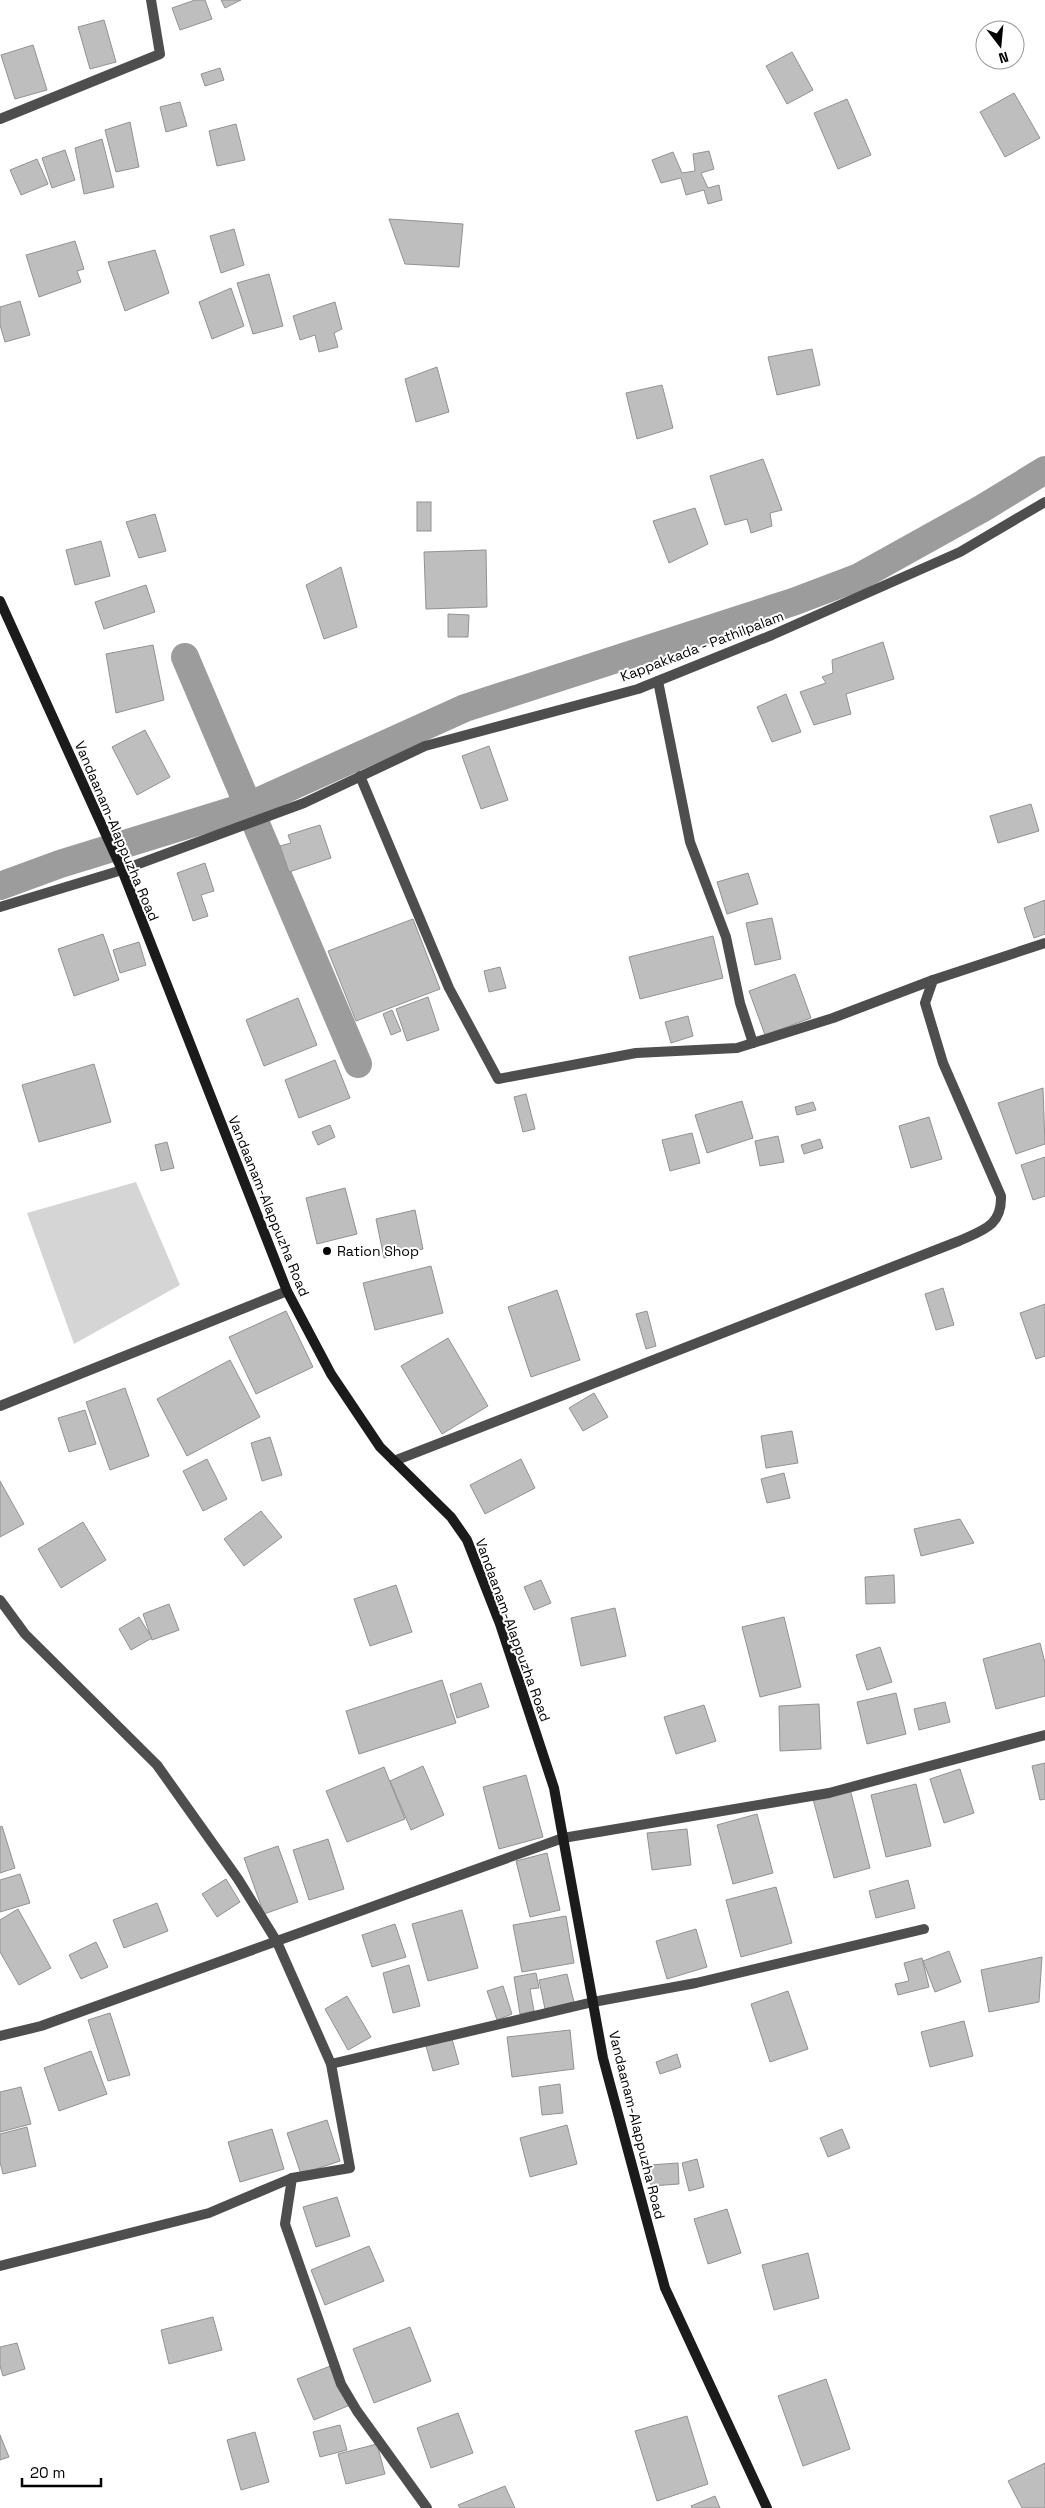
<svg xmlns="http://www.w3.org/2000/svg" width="1045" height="2508" viewBox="0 0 1045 2508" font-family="'Space Grotesk',sans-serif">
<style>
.green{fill:#d5d5d5}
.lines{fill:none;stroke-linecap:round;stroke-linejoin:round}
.canal{stroke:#9c9c9c;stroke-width:28}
.building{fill:#bebebe;stroke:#929292}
.street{stroke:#4e4e4e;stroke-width:10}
.secondary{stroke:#1b1b1b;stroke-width:10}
.poi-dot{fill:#000;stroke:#fff;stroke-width:2}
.labels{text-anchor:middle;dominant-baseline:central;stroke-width:4;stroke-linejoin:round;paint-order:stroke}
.street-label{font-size:14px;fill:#000;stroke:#fff}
.poi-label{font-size:14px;fill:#000;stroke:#fff;text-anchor:start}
</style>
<rect width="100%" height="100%" fill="#fff"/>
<!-- green -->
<path class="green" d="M 136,1182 L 180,1285 L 74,1344 L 27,1213 Z"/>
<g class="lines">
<!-- canal -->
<g class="canal">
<path d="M 185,657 L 358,1064"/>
<path d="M 0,886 L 60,864 L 248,806 L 465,708 L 793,602 L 859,577 L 983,508 L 1045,470"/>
</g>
</g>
<!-- building -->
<g class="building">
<path d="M 195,0 L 205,0 L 212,19 L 180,30 L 172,8 Z"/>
<path d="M 221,0 L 241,0 L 225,8 Z"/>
<path d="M 104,20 L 116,62 L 90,69 L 78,27 Z"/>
<path d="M 33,45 L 47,90 L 15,99 L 1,55 Z"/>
<path d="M 792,52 L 813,90 L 787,104 L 766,66 Z"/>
<path d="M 220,68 L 224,80 L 205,86 L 201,74 Z"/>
<path d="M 1014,93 L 1040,138 L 1005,157 L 980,112 Z"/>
<path d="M 847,99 L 871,155 L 838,169 L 814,113 Z"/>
<path d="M 180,102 L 187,126 L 166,132 L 160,107 Z"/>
<path d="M 130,122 L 139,167 L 116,172 L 105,130 Z"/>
<path d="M 236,124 L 245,160 L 217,166 L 209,131 Z"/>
<path d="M 102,139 L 114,187 L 84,194 L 75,148 Z"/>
<path d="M 65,150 L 75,180 L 52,188 L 42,158 Z"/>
<path d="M 709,151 L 714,169 L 701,173 L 708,188 L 719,185 L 722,200 L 708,204 L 704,190 L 686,195 L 681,178 L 661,183 L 652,160 L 673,152 L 682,173 L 695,171 L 693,154 Z"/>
<path d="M 37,159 L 48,184 L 21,195 L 10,170 Z"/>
<path d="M 389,219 L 463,224 L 459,267 L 405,264 Z"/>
<path d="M 234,229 L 244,265 L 221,273 L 210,236 Z"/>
<path d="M 75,241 L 84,269 L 77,271 L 81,282 L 39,297 L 26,255 Z"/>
<path d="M 155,250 L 169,293 L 125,311 L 108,262 Z"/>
<path d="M 269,274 L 283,326 L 253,334 L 237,283 Z"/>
<path d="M 231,288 L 244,326 L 212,339 L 199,302 Z"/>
<path d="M 20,301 L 30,335 L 5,342 L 0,325 L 0,307 Z"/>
<path d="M 335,302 L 342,329 L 334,333 L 338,347 L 319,352 L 315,335 L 300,340 L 293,316 Z"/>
<path d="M 812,349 L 820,385 L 777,395 L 768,357 Z"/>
<path d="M 437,367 L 449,412 L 416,422 L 405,379 Z"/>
<path d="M 662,385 L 673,428 L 637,439 L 626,393 Z"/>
<path d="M 763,459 L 782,510 L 770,513 L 772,526 L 751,533 L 747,519 L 725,525 L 710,476 Z"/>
<rect x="417" y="502" width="14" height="29"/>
<path d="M 695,508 L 708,544 L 669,563 L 653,521 Z"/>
<path d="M 155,514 L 166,551 L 139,558 L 126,522 Z"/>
<path d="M 101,541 L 110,576 L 75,585 L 66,550 Z"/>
<path d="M 486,550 L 487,607 L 426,609 L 424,552 Z"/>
<path d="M 341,567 L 357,627 L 324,639 L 306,585 Z"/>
<path d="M 146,585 L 155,612 L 104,629 L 95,602 Z"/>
<path d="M 448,614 L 469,615 L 468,637 L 448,637 Z"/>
<path d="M 883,642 L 894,679 L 846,694 L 851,714 L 814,725 L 800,692 L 826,683 L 822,677 L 833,673 L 832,660 Z"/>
<path d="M 153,645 L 164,700 L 116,713 L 106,654 Z"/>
<path d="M 786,694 L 801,732 L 772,742 L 757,707 Z"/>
<path d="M 145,730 L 170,777 L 137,795 L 112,747 Z"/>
<path d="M 489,746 L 508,800 L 481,809 L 462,756 Z"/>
<path d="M 1031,804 L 1039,831 L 998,843 L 990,816 Z"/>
<path d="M 320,825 L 331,858 L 289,872 L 280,846 L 291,843 L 288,835 Z"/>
<path d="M 205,863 L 214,891 L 201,895 L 208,916 L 193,921 L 177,873 Z"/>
<path d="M 748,873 L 758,904 L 727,914 L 717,882 Z"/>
<path d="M 1045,900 L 1045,934 L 1034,938 L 1024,908 Z"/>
<path d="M 772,918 L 781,959 L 755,965 L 746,923 Z"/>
<path d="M 413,919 L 440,989 L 356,1021 L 328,951 Z"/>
<path d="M 103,934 L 119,980 L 74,996 L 58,949 Z"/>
<path d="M 713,936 L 723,978 L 640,999 L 629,957 Z"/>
<path d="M 139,942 L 146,965 L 120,973 L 113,950 Z"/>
<path d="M 500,967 L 506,988 L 489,992 L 484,971 Z"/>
<path d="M 795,974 L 811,1018 L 765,1035 L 749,991 Z"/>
<path d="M 428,997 L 439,1030 L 407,1041 L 396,1009 Z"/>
<path d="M 298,998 L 317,1045 L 264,1066 L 246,1020 Z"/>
<path d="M 392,1010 L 401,1031 L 391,1035 L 383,1014 Z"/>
<path d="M 688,1016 L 693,1036 L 671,1043 L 665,1022 Z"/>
<path d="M 335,1060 L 350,1098 L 299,1118 L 285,1080 Z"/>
<path d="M 94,1064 L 111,1122 L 39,1142 L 22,1085 Z"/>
<path d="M 1043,1088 L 1045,1144 L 1016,1154 L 998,1103 Z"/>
<path d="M 526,1094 L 535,1129 L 523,1132 L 514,1097 Z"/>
<path d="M 742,1101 L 753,1138 L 707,1153 L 695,1115 Z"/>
<path d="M 813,1102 L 816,1110 L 797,1115 L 795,1107 Z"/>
<path d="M 929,1117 L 942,1159 L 911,1168 L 899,1126 Z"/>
<path d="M 330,1125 L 335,1137 L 318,1145 L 312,1132 Z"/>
<path d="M 692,1133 L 700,1163 L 670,1171 L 662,1140 Z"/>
<path d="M 778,1136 L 784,1162 L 760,1166 L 755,1141 Z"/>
<path d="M 820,1139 L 823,1148 L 804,1154 L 801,1145 Z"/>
<path d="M 167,1142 L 174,1168 L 161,1171 L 155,1145 Z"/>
<path d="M 1045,1157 L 1045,1196 L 1033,1200 L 1021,1165 Z"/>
<path d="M 345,1188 L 357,1234 L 317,1244 L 306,1198 Z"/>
<path d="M 415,1210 L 423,1249 L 384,1258 L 376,1219 Z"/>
<path d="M 431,1266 L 443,1313 L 375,1330 L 363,1283 Z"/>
<path d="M 943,1288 L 954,1325 L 936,1330 L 925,1294 Z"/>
<path d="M 557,1290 L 580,1360 L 531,1377 L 508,1307 Z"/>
<path d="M 1045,1304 L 1045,1356 L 1036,1359 L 1020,1313 Z"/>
<path d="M 286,1311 L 313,1367 L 256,1394 L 229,1337 Z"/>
<path d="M 647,1311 L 656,1346 L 646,1349 L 636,1314 Z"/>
<path d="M 448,1338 L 488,1406 L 442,1434 L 401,1366 Z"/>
<path d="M 230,1360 L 260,1417 L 187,1456 L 157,1399 Z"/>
<path d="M 125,1388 L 149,1456 L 110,1470 L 86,1402 Z"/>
<path d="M 594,1393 L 608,1417 L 583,1431 L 569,1408 Z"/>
<path d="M 85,1410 L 96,1444 L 69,1452 L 58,1418 Z"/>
<path d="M 792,1431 L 798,1463 L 766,1468 L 761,1436 Z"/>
<path d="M 270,1437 L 282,1475 L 262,1481 L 251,1443 Z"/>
<path d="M 207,1459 L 227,1499 L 203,1511 L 183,1471 Z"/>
<path d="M 521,1459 L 535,1488 L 485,1514 L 470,1485 Z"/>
<path d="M 784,1473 L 790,1498 L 767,1503 L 761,1479 Z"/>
<path d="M 0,1481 L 24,1524 L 0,1537 Z"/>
<path d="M 261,1511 L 282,1537 L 244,1566 L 224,1539 Z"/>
<path d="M 960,1519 L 974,1543 L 921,1556 L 914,1529 Z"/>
<path d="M 83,1522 L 106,1560 L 61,1588 L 38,1549 Z"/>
<path d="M 894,1575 L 895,1603 L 866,1604 L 865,1577 Z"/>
<path d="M 541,1580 L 551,1603 L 534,1610 L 524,1587 Z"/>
<path d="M 396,1585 L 412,1632 L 370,1646 L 354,1599 Z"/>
<path d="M 169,1604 L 179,1630 L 152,1640 L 143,1614 Z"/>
<path d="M 615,1608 L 626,1656 L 581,1666 L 571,1618 Z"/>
<path d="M 139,1617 L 152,1638 L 131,1650 L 119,1629 Z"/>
<path d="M 784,1617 L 801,1687 L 760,1697 L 742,1627 Z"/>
<path d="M 1040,1643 L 1045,1663 L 1045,1696 L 996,1709 L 983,1659 Z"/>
<path d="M 880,1647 L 892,1682 L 867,1690 L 856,1655 Z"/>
<path d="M 442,1680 L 456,1723 L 359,1754 L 346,1711 Z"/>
<path d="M 481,1683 L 489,1707 L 457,1718 L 450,1694 Z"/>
<path d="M 896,1693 L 906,1734 L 867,1744 L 857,1702 Z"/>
<path d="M 945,1702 L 950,1722 L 919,1730 L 914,1709 Z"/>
<path d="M 819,1704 L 821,1749 L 780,1751 L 779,1706 Z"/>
<path d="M 704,1705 L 716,1741 L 676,1754 L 664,1717 Z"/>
<path d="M 1045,1763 L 1045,1799 L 1040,1800 L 1032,1766 Z"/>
<path d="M 423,1766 L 444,1815 L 411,1830 L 390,1781 Z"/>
<path d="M 384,1767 L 405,1819 L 347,1842 L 326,1791 Z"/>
<path d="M 960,1769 L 974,1813 L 944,1823 L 930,1779 Z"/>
<path d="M 526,1775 L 543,1837 L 499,1849 L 483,1787 Z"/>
<path d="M 916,1784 L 931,1846 L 886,1857 L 871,1795 Z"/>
<path d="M 850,1789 L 870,1868 L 834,1878 L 813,1799 Z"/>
<path d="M 757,1814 L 773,1873 L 733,1884 L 717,1825 Z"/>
<path d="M 2,1826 L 15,1868 L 0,1873 L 0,1827 Z"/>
<path d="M 687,1829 L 691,1865 L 652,1870 L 647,1833 Z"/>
<path d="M 328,1839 L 344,1889 L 309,1900 L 293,1850 Z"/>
<path d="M 278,1846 L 298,1902 L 264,1914 L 244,1858 Z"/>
<path d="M 547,1853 L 560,1910 L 530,1917 L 516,1861 Z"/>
<path d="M 20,1874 L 30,1903 L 0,1912 L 0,1880 Z"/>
<path d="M 226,1879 L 240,1902 L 217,1917 L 202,1894 Z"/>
<path d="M 908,1880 L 915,1908 L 876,1918 L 869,1891 Z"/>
<path d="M 776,1887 L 792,1943 L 741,1957 L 726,1900 Z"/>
<path d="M 157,1903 L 168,1931 L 124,1948 L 113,1920 Z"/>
<path d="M 18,1909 L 51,1968 L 19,1985 L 0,1952 L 0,1920 Z"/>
<path d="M 462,1910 L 478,1968 L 428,1981 L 412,1924 Z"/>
<path d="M 566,1916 L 574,1963 L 522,1972 L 513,1925 Z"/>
<path d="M 395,1924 L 406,1957 L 372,1967 L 362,1935 Z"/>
<path d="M 696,1929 L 707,1967 L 667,1979 L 656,1941 Z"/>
<path d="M 96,1942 L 108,1967 L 81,1979 L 69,1955 Z"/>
<path d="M 949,1951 L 961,1982 L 935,1992 L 923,1961 Z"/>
<path d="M 1042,1957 L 1039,2002 L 989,2012 L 981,1970 Z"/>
<path d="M 922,1958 L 929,1987 L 898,1995 L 895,1984 L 909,1981 L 904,1963 Z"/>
<path d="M 409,1965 L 420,2006 L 393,2013 L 383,1973 Z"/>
<path d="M 536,1973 L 539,1988 L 530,1989 L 534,2011 L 520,2014 L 514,1977 Z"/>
<path d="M 567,1974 L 574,2002 L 545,2009 L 539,1980 Z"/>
<path d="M 503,1986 L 512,2014 L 497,2020 L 487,1991 Z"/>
<path d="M 788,1991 L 808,2049 L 770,2062 L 751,2004 Z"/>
<path d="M 347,1996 L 371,2037 L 348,2050 L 325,2009 Z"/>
<path d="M 110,2013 L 130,2075 L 108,2081 L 88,2020 Z"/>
<path d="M 964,2021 L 973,2056 L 930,2067 L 921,2032 Z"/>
<path d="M 570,2030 L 574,2069 L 512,2077 L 507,2037 Z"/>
<path d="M 452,2039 L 459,2064 L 433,2071 L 426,2046 Z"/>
<path d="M 91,2051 L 107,2094 L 59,2111 L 44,2068 Z"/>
<path d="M 677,2054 L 681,2067 L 660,2074 L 656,2062 Z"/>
<path d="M 560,2084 L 563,2113 L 542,2115 L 539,2087 Z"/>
<path d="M 21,2087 L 31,2124 L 0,2132 L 0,2092 Z"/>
<path d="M 327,2120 L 340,2161 L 301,2174 L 287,2133 Z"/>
<path d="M 567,2125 L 577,2164 L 530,2177 L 520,2138 Z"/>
<path d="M 27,2127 L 36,2166 L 3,2174 L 0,2162 L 0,2134 Z"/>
<path d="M 272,2129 L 284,2169 L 240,2182 L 228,2142 Z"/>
<path d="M 842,2129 L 850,2148 L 828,2157 L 820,2138 Z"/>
<path d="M 697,2159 L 704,2187 L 689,2191 L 682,2163 Z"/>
<path d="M 678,2163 L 679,2184 L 651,2186 L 649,2165 Z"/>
<path d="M 337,2197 L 350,2236 L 316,2247 L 303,2207 Z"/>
<path d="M 727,2209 L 741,2253 L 708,2264 L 694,2219 Z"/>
<path d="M 369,2246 L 384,2281 L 325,2305 L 311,2270 Z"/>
<path d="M 808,2253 L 819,2298 L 774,2310 L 762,2265 Z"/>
<path d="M 213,2317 L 222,2350 L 169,2364 L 161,2330 Z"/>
<path d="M 410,2327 L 431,2381 L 374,2403 L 353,2349 Z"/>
<path d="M 17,2343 L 25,2369 L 3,2376 L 0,2366 L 0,2347 Z"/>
<path d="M 333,2365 L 350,2405 L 314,2420 L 297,2379 Z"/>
<path d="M 826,2379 L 850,2449 L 803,2466 L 778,2396 Z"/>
<path d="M 458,2413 L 473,2453 L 431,2468 L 417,2428 Z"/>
<path d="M 687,2416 L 708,2484 L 657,2501 L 635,2431 Z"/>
<path d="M 340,2425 L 347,2450 L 320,2457 L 313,2432 Z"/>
<path d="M 255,2432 L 269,2482 L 241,2490 L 227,2440 Z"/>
<path d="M 0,2435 L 9,2457 L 0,2460 Z"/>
<path d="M 377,2444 L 385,2474 L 346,2484 L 338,2454 Z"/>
<path d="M 1045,2463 L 1045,2508 L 1022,2508 L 1008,2481 Z"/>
<path d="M 505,2486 L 515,2508 L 460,2508 L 458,2505 Z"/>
<path d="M 715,2496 L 720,2508 L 692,2508 L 691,2506 Z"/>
</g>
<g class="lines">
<!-- street -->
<g class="street">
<path d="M 0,119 L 160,54 L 151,0"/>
<path d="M 658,681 L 690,842 L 726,937 L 740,1003 L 753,1043"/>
<path d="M 360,776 L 449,988 L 498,1079 L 636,1053 L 737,1048 L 833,1018 L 933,980"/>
<path d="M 0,907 L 122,870 L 304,803 L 425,746 L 638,689 L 772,635 L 960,552 L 1045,502"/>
<path d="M 0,1406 L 287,1291"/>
<path d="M 394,1461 L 959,1241 C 983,1230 1002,1226 1001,1196 L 943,1063 L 925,1003 L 933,980 L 1045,943"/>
<path d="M 0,1600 L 25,1634 L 157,1765 L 238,1879 L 277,1942 L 331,2064"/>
<path d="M 0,2036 L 41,2026 L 563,1838 L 829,1793 L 1045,1735"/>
<path d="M 0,2266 L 209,2213 L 292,2178"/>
<path d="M 427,2508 L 357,2411 L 341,2384 L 285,2224 L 292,2178 L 350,2168 L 331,2064 L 593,2002 L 696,1983 L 924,1929"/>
</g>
<!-- secondary -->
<path class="secondary" d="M 0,601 L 122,870 L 287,1291 L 331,1374 L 380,1447 L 451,1517 L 467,1540 L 500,1624 L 554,1788 L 603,2058 L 665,2288 L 767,2508"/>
</g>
<!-- markers -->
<circle class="poi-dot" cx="327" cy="1251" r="5"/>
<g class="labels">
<!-- street labels -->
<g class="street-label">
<text transform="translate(702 646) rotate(-21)">Kappakkada - Pathilpalam</text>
<text transform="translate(117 831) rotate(67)">Vandaanam-Alappuzha Road</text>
<text transform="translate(269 1206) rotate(68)">Vandaanam-Alappuzha Road</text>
<text transform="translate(513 1630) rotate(70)">Vandaanam-Alappuzha Road</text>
<text transform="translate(637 2125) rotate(76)">Vandaanam-Alappuzha Road</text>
</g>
<!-- poi labels -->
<g class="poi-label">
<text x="337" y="1251">Ration Shop</text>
</g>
</g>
<!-- north arrow -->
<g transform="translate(1000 45) rotate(164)"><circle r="24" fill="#ffffff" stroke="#999999"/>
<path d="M0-4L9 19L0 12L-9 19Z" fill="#000000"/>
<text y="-8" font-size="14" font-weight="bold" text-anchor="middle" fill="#000000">N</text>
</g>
<!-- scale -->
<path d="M22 2478v8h79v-8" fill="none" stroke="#000000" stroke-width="2.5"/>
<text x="30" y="2478" font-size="15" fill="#000000" stroke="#ffffff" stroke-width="4" paint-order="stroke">20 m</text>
</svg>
